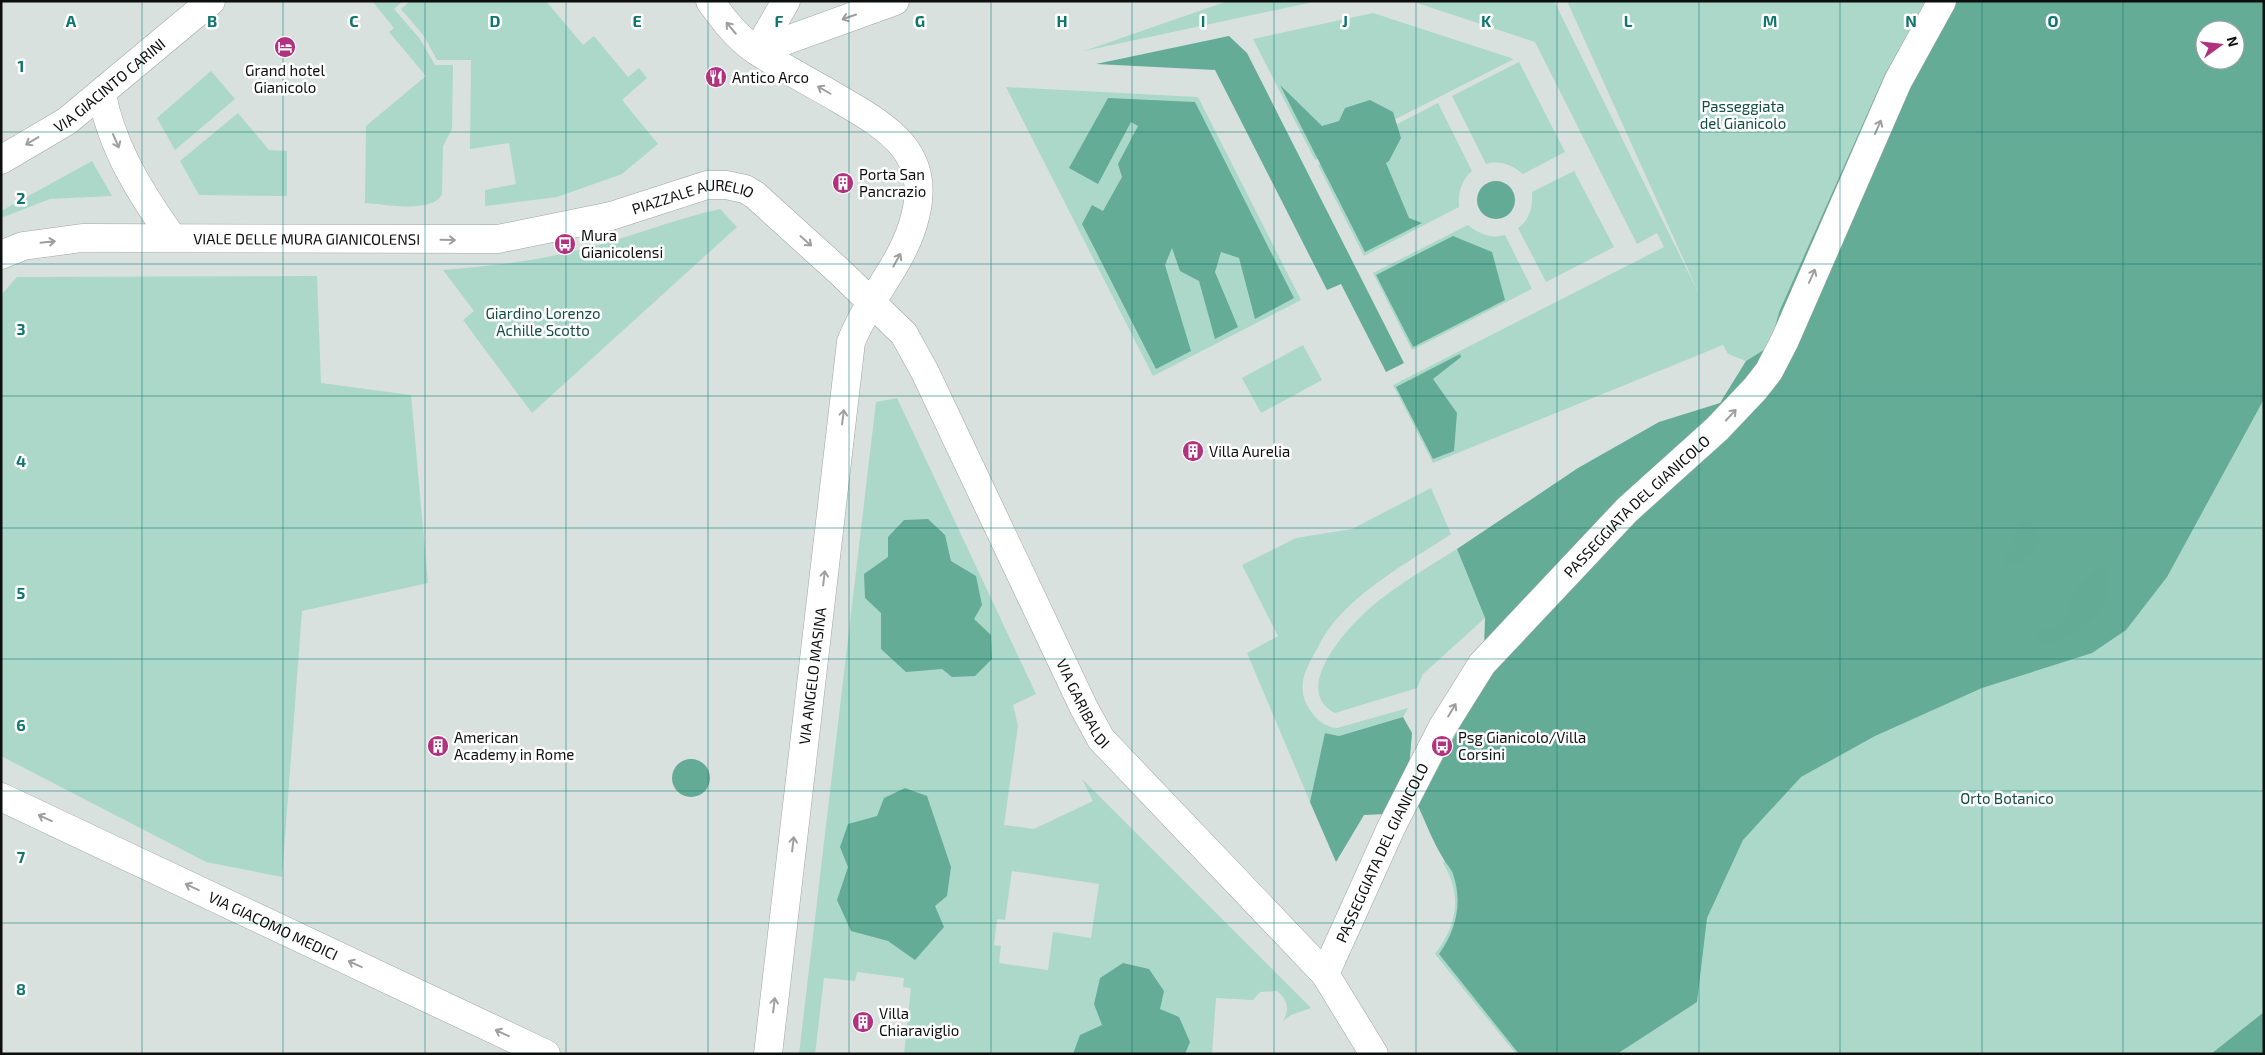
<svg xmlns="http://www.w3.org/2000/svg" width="2265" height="1055" viewBox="0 0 2265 1055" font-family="'Exo 2',sans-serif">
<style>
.green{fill:#acd8c9;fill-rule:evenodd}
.forest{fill:#64ac96;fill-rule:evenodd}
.water{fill:#64ab96}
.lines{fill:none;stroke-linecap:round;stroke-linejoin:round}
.minor-casing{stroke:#9fa6a4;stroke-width:29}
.minor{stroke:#fff;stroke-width:28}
.oneway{stroke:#9e9f9f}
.grid{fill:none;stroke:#0f766e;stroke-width:1;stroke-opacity:0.55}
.labels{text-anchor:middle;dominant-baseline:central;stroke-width:5;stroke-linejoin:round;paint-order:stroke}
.poi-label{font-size:15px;fill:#0d0f0e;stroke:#fff;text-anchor:start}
.street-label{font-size:15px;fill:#0d0f0e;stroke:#fff}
.park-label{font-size:15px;fill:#124e3f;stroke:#fff}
.grid-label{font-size:16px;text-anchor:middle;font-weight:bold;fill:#0f766e;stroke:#fff;stroke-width:5;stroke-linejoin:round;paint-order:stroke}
</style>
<rect width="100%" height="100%" fill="#d8e1de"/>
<!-- green -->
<g class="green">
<path d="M 372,1 L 403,1 L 394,9 L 420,39 L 435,65 L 453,65 L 452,129 L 443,146 L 442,194 C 433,214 384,204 365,203 L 366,126 L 426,76 L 389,32 L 394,28 Z"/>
<path d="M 410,1 L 546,1 L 583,45 L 594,36 L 628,77 L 639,68 L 647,78 L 622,100 L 658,144 L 622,174 L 557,197 L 485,206 L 485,190 L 516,184 L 509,143 L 470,149 L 471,60 L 437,60 L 424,36 L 401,9 Z"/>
<path d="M 1228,1 L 1318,1 L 1084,51 Z"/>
<path d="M 1411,1 L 1554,1 L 1700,296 L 1567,1 L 1927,1 L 1885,74 L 1779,312 L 1770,346 L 1746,361 L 1728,354 L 1723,345 L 1433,463 L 1393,385 L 1664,247 L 1657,233 L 1637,244 L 1535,42 Z"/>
<path d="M 1373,13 L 1514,59 L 1315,160 L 1253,39 Z"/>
<path d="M 1519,62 L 1565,152 L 1523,174 C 1512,165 1500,160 1486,164 L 1452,96 Z"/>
<path d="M 211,71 L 235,99 L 175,150 L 157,118 Z"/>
<path d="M 1006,87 L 1198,97 L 1301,300 L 1153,376 Z"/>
<path d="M 1438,103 L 1472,171 C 1461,180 1458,193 1459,207 L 1364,256 L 1318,165 Z"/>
<path d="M 238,113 L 269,150 L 287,151 L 287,196 L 199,195 L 180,161 Z"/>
<path d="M 92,161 L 112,196 L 50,199 L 1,218 L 1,211 Z"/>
<path d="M 1574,171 L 1614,247 L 1546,282 L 1518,228 C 1530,220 1533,206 1532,192 Z"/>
<path d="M 720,209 L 737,227 L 532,413 L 463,320 L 474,311 L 443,270 C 490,266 536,261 583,249 C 629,238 673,219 720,209 Z"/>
<path d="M 1468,225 C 1479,234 1491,239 1505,235 L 1532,289 L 1412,350 L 1373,273 Z"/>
<path d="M 2264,258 L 2264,1054 L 1516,1054 L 1435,954 C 1457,925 1463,896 1443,863 L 1836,608 Z"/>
<path d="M 317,276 L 321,383 L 411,395 L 428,583 L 302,611 L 282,877 L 206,862 L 1,756 L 1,295 L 17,277 Z"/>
<path d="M 1303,345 L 1322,380 L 1261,413 L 1242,378 Z"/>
<path d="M 897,398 L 1036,694 L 1013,705 L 1018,726 L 1004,825 L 1034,829 L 1093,801 L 1082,779 L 1311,1008 L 1291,1015 L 1283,1021 C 1290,1010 1288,1000 1277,991 L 1260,992 L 1253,1000 L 1216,998 L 1212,1054 L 904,1054 L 911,988 L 903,987 L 904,978 L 857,972 L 855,981 L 824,978 L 815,1054 L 799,1054 L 876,402 ZM 1012,871 L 1099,884 L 1091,938 L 1053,932 L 1048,970 L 999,963 L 1001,946 L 994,945 L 997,919 L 1005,920 Z"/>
<path d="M 1431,488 L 1451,534 C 1409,562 1358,589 1328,630 C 1322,638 1318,648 1313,656 C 1305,671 1298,686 1306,703 C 1312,715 1322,727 1337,728 L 1408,708 L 1403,717 L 1339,736 L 1326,733 L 1310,802 L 1247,653 L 1278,636 L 1242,565 L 1296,538 L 1352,529 Z"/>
<path d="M 1457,549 L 1485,618 L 1423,674 L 1417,688 L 1335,713 C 1290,689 1348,627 1371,607 C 1397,585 1428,567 1457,549 Z"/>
</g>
<!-- forest -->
<g class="forest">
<path d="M 1927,1 L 2264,1 L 2264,399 L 2167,577 L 2126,630 L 2092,653 L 1982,688 L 1875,736 L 1801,777 L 1743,840 L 1707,918 L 1697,1002 L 1617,1054 L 1519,1054 L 1439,954 C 1456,930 1463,903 1453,874 C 1451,868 1446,864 1443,858 C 1433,842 1426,823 1418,806 L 1483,682 L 1485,618 L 1457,549 L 1578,468 L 1659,422 L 1720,403 L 1746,361 L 1770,346 L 1779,312 L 1885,74 ZM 2205,30 L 2235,30 L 2235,60 L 2205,60 Z"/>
<path d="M 1229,36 L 1247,53 L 1404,363 L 1386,372 L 1341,284 L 1327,290 L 1215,70 L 1096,64 Z"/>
<path d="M 1280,85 L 1322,126 L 1339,121 L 1345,108 L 1370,100 L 1393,112 L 1401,138 L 1389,161 L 1386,163 L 1409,218 L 1422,223 L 1365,252 Z"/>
<path d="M 1108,98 L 1195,102 L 1294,298 L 1255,319 L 1239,258 L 1221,252 L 1215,272 L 1238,327 L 1215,339 L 1199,281 L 1180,271 L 1172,248 L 1165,265 L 1191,351 L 1156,369 L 1082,224 L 1092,205 L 1103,211 L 1122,177 L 1118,164 L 1138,126 L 1131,122 L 1098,184 L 1069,168 Z"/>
<path d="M 1453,236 L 1492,252 L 1505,300 L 1413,347 L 1376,275 Z"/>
<path d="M 1460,354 L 1461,357 L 1433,379 L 1457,413 L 1454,451 L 1433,459 L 1396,387 Z"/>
<path d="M 928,519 L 945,535 L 951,561 L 976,576 L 982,605 L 974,619 L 991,635 L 992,659 L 975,676 L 952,677 L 942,669 L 906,672 L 881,649 L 881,613 L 865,598 L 864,574 L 888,557 L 888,537 L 904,520 Z"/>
<path d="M 1403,717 L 1412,733 L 1409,769 L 1387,814 L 1364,815 L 1336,862 L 1310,802 L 1325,733 L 1339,736 Z"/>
<path d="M 905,788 L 927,796 L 951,867 L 947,896 L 935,906 L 944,927 L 915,960 L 888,941 L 851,931 L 837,900 L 848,867 L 840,847 L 848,824 L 877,816 L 884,798 Z"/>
<path d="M 1123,963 L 1149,969 L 1164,991 L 1160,1009 L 1179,1017 L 1190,1042 L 1185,1054 L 1073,1054 L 1080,1035 L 1102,1025 L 1094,1004 L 1100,978 Z"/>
<path d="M 2264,1012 L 2264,1054 L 2211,1054 Z"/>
</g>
<!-- water -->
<g class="water">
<circle cx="1496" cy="200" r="19"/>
<path d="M 2024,520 L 2030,520 L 2040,540 L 2029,557 L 2008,568 L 2004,562 L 2020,523 Z"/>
<path d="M 2107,567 C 2120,605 2076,641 2041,643 L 2037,637 L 2041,631 C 2075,623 2059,613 2075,593 C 2081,584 2089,576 2096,568 Z"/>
<circle cx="691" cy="778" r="19"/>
</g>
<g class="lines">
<!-- minor casing -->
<g class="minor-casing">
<g id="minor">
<path d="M 710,1 C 723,19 737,38 757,51 C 783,68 812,83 839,99 C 887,127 932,152 915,217 C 904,263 868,298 851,342 L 768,1054"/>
<path d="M 757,51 L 895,1"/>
<path d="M 757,51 L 786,1"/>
<path d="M 102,94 C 111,146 141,195 172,237"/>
<path id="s1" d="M 1,160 L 67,121 L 211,1"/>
<path id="s2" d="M 1,255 L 23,246 L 82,238 L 498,239 L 611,216 L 707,185 L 726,185 L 745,189 L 755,195 L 841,273 L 904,334 L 925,372 L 1084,708 L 1101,739 L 1325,974 L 1374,1054"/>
<path id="s3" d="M 1,797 L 546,1054"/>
<path id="s4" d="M 1325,974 L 1391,828 L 1442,728 L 1482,664 L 1627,510 L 1717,429 L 1755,389 L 1769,371 L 1785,340 L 1898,81 L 1942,1"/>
</g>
</g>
<!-- minor -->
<use href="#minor" class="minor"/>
</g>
<!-- one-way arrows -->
<defs><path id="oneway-shaft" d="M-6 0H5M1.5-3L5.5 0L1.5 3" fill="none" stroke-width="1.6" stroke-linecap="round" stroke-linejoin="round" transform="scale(1.25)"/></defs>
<g class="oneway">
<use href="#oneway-shaft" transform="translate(849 17) rotate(161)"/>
<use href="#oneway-shaft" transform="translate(731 28) rotate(-130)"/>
<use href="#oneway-shaft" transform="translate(824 90) rotate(-150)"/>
<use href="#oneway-shaft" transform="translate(1878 127) rotate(-66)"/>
<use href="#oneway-shaft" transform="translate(32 141) rotate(149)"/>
<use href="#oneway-shaft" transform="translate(116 141) rotate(66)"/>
<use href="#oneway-shaft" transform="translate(448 240) rotate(1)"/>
<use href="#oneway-shaft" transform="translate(806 241) rotate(42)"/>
<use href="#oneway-shaft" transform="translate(48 242) rotate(-6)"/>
<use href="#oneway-shaft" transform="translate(897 260) rotate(-61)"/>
<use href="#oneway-shaft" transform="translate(1812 276) rotate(-66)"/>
<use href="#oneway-shaft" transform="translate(1731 415) rotate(-47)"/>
<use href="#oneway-shaft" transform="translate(843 417) rotate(-83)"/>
<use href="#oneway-shaft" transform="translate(824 578) rotate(-83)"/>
<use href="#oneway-shaft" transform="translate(1452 710) rotate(-59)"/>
<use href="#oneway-shaft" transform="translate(45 818) rotate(-155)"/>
<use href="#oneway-shaft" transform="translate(793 844) rotate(-83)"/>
<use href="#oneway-shaft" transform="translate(192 887) rotate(-155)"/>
<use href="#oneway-shaft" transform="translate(355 964) rotate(-155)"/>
<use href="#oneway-shaft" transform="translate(774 1005) rotate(-83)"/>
<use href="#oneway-shaft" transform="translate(502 1033) rotate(-155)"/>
</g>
<!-- grid -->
<path class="grid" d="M 142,1 L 142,1054M 283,1 L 283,1054M 425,1 L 425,1054M 566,1 L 566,1054M 708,1 L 708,1054M 849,1 L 849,1054M 991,1 L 991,1054M 1132,1 L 1132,1054M 1274,1 L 1274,1054M 1416,1 L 1416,1054M 1557,1 L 1557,1054M 1699,1 L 1699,1054M 1840,1 L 1840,1054M 1982,1 L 1982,1054M 2123,1 L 2123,1054M 1,132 L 2264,132M 1,264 L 2264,264M 1,396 L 2264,396M 1,528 L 2264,528M 1,659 L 2264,659M 1,791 L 2264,791M 1,923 L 2264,923"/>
<!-- icons -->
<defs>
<g id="hotel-disc" transform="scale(1.125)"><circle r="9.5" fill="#b1327f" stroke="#fff"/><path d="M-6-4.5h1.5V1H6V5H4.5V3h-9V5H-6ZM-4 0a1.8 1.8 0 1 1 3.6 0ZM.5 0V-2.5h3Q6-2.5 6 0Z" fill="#fff"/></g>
<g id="restaurant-disc" transform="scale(1.125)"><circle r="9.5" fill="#b1327f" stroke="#fff"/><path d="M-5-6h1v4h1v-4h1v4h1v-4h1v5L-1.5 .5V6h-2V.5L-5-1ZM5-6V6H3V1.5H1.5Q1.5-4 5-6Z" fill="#fff"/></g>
<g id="building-disc" transform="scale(1.125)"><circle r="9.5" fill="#b1327f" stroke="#fff"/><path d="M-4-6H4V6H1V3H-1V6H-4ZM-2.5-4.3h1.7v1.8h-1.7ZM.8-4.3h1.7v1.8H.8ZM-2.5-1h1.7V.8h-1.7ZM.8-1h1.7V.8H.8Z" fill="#fff"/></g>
<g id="bus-disc" transform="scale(1.125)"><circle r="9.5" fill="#b1327f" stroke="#fff"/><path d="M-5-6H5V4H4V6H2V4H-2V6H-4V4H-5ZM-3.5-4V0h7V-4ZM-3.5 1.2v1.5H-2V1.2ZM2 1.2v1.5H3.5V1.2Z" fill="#fff"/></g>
</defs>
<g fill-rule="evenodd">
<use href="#hotel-disc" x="285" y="47"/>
<use href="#restaurant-disc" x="716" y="77"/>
<use href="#building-disc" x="843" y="183"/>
<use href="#bus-disc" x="565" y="244"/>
<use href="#building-disc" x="1193" y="451"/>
<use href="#building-disc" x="438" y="746"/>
<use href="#bus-disc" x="1442" y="746"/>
<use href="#building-disc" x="863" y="1022"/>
</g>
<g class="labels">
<!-- poi labels -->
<g class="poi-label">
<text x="285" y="70" text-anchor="middle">Grand hotel<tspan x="285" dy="17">Gianicolo</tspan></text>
<text x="732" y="77">Antico Arco</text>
<text x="859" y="174">Porta San<tspan x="859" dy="17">Pancrazio</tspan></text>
<text x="581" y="235">Mura<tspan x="581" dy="17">Gianicolensi</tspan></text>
<text x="1209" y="451">Villa Aurelia</text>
<text x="454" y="737">American<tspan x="454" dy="17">Academy in Rome</tspan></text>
<text x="1458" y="737">Psg Gianicolo/Villa<tspan x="1458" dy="17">Corsini</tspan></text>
<text x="879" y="1013">Villa<tspan x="879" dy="17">Chiaraviglio</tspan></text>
</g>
<!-- street labels -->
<g class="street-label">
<text stroke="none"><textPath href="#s1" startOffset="132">VIA GIACINTO CARINI</textPath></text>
<text stroke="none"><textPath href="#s2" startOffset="700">PIAZZALE AURELIO</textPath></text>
<text stroke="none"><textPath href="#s2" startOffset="308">VIALE DELLE MURA GIANICOLENSI</textPath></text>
<text stroke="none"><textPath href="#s4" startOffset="569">PASSEGGIATA DEL GIANICOLO</textPath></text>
<text transform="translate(812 676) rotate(-83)">VIA ANGELO MASINA</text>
<text stroke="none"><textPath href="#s2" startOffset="1380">VIA GARIBALDI</textPath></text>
<text stroke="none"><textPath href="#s4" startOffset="134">PASSEGGIATA DEL GIANICOLO</textPath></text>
<text stroke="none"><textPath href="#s3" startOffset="301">VIA GIACOMO MEDICI</textPath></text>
</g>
<!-- park labels -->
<g class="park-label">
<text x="1743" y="106">Passeggiata<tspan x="1743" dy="17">del Gianicolo</tspan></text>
<text x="543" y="313">Giardino Lorenzo<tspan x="543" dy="17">Achille Scotto</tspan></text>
<text x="2007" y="798">Orto Botanico</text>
</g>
</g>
<g class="grid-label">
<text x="71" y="27">A</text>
<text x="212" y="27">B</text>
<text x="354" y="27">C</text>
<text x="495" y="27">D</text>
<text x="637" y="27">E</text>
<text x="779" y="27">F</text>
<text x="920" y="27">G</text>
<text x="1062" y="27">H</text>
<text x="1203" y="27">I</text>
<text x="1345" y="27">J</text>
<text x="1486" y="27">K</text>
<text x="1628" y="27">L</text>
<text x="1770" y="27">M</text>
<text x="1911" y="27">N</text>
<text x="2053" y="27">O</text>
<text x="21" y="72">1</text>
<text x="21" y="204">2</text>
<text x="21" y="335">3</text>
<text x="21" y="467">4</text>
<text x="21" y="599">5</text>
<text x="21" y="731">6</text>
<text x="21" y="863">7</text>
<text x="21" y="995">8</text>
</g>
<!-- border -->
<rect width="2265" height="1055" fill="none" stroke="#0d0f0e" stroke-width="5"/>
<!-- north arrow -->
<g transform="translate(2220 45) rotate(75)"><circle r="24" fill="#ffffff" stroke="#9e9f9f"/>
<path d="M0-4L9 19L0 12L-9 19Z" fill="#b1327f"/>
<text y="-8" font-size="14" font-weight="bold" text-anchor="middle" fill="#0d0f0e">N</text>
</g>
</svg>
